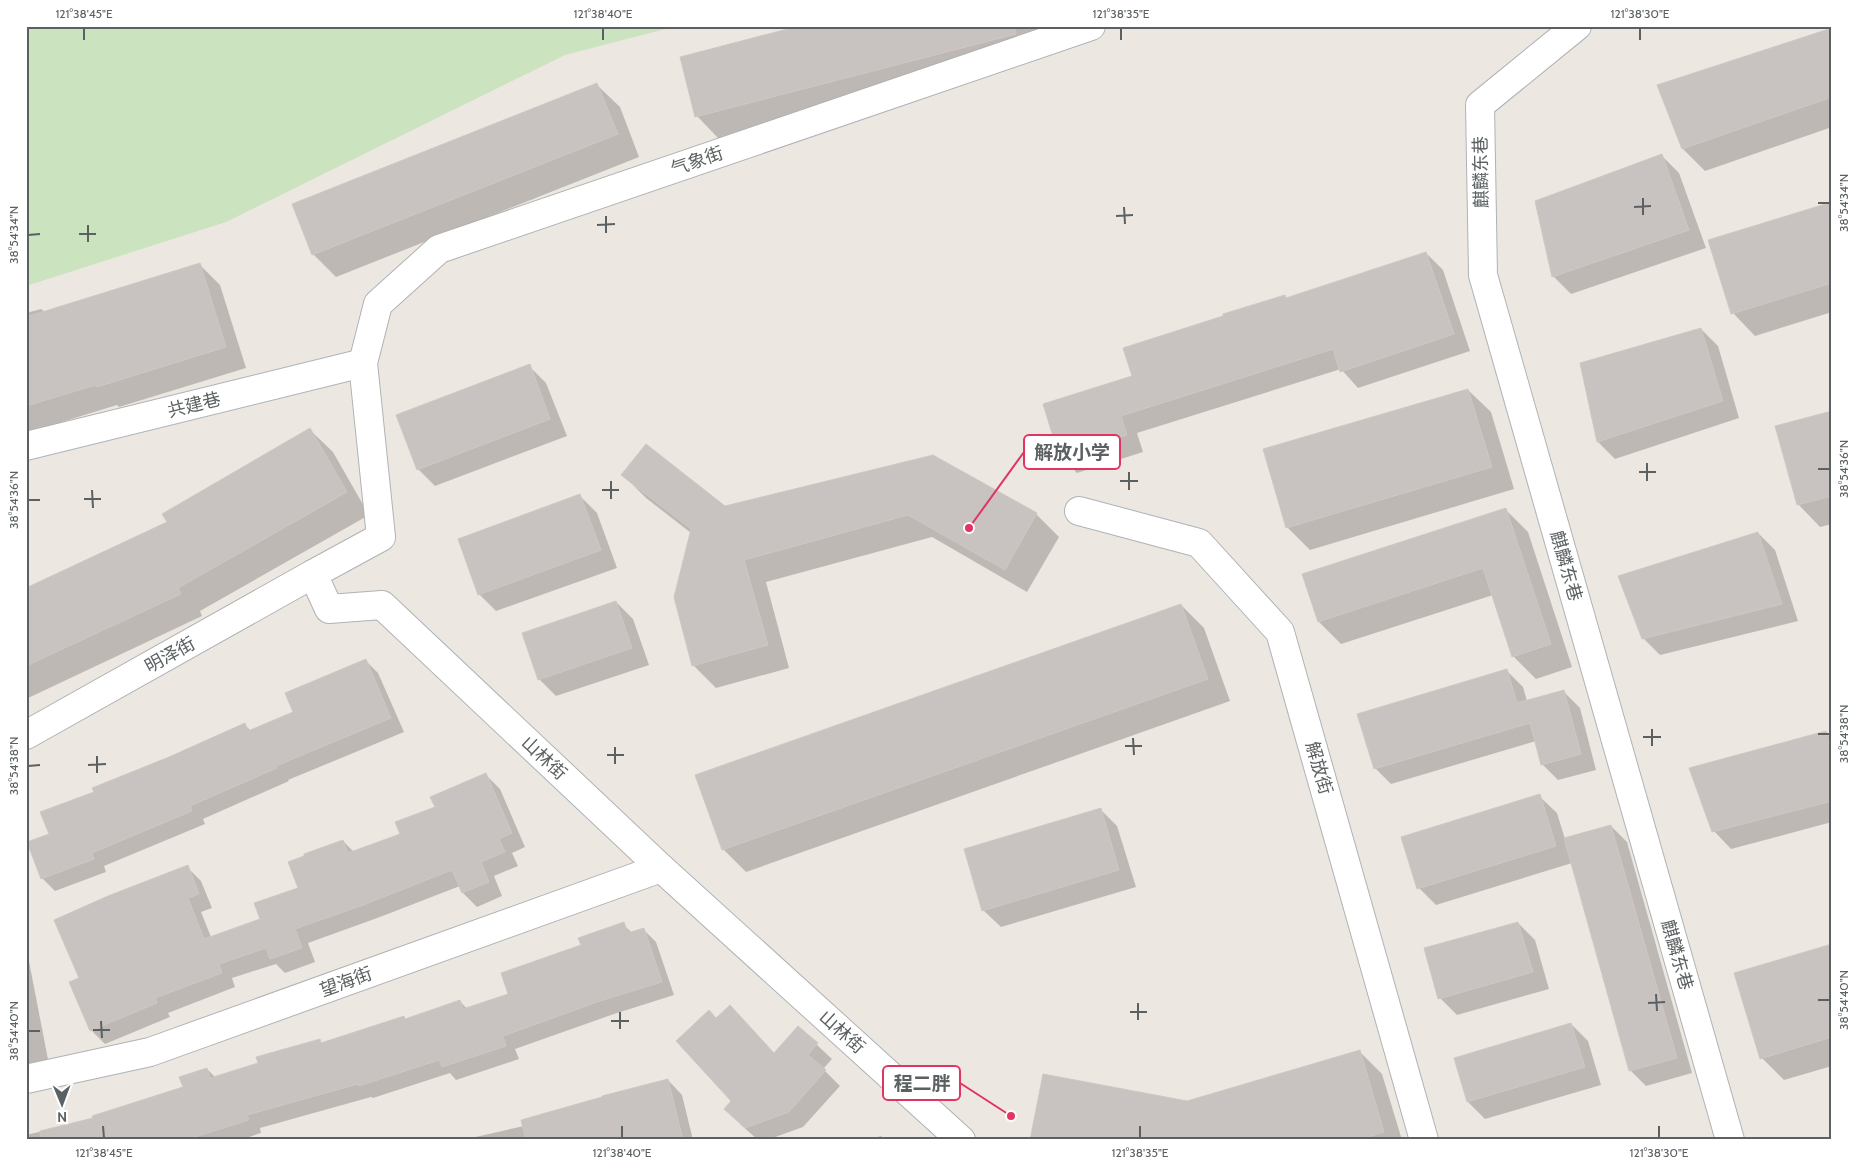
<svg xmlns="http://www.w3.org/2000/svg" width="1858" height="1166" viewBox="0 0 1858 1166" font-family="Cabin,'Noto Sans SC',sans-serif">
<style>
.green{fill:#cce3c0}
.shadow{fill:#0003}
.building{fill:#c8c2c0;stroke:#d1c7c1}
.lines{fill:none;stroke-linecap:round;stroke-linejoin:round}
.minor-casing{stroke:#aeb3b4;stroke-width:30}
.minor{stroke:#fff;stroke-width:28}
.ticks{fill:none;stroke:#5b6162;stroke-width:2}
.labels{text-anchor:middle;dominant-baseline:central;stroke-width:4;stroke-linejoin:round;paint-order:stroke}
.street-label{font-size:18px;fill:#5b6162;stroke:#fff}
.leader{fill:none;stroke:#e03561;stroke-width:2}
.callout-dot{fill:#e03561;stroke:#fff;stroke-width:2}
.callout{fill:#fff;stroke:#e03561;stroke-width:2}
.callout-label{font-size:19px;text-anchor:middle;font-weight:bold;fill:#5b6162}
.neatline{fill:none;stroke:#5b6162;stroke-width:2}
.ticks-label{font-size:12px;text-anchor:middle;fill:#5b6162}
</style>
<rect width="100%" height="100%" fill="#ede7e2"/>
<!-- green -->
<path class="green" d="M 26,26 L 677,26 L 565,55 L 226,222 L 26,286 Z"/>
<!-- shadow -->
<g class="shadow">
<path d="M 804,26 L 1089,26 L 1023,60 L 719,139 L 697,116 Z"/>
<path d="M 1832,30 L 1832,127 L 1705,171 L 1683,149 Z"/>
<path d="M 597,85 L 620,107 L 639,157 L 336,277 L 313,254 Z"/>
<path d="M 1662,156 L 1679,173 L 1706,248 L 1571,294 L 1554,277 L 1536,202 Z"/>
<path d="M 1832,203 L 1832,312 L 1755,336 L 1733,313 Z"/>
<path d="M 1426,253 L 1443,270 L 1470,351 L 1358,388 L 1341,369 L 1137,433 L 1143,452 L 1077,473 L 1060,456 L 1044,404 L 1134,377 L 1285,296 L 1288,299 Z"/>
<path d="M 199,264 L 220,285 L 246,368 L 119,407 L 117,405 L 26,433 L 26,313 L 41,309 L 45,312 Z"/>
<path d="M 1701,329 L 1718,346 L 1739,418 L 1615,459 L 1598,442 Z"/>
<path d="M 529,366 L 546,383 L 567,436 L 435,486 L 418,469 Z"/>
<path d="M 1468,390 L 1491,412 L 1514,489 L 1310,550 L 1288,528 L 1265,450 Z"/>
<path d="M 1832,412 L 1832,524 L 1820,527 L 1798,504 Z"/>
<path d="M 310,430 L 333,452 L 369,515 L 200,611 L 202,616 L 26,699 L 26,589 L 169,522 Z"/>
<path d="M 623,475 L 725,507 L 1036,514 L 1059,537 L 1027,592 L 932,537 L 766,582 L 789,668 L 716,688 L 693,665 L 691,533 L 646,498 Z"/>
<path d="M 580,496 L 597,513 L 617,568 L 496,611 L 479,594 Z"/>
<path d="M 1506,510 L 1528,532 L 1572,667 L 1536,679 L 1513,656 L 1493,595 L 1341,644 L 1319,622 Z"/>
<path d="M 1758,533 L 1775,550 L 1798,621 L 1660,655 L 1643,638 Z"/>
<path d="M 616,602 L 633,619 L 649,665 L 556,696 L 539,679 Z"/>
<path d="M 1181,605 L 1204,628 L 1230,701 L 746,872 L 723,849 Z"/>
<path d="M 365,660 L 378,673 L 404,732 L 288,780 L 289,781 L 203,819 L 205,824 L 104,866 L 106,872 L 55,891 L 42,878 L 50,835 L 96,793 L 244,724 L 251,731 L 294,712 Z"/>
<path d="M 1507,671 L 1523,687 L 1527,701 L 1564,692 L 1580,708 L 1596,770 L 1558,780 L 1542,764 L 1536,741 L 1391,784 L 1375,768 Z"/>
<path d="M 1825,732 L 1832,739 L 1832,822 L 1731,849 L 1714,831 Z"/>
<path d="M 486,775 L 500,789 L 525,847 L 512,853 L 518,866 L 494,876 L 502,896 L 477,907 L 463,893 L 460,886 L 380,917 L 308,943 L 315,962 L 285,973 L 276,964 L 232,978 L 235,987 L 168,1013 L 170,1017 L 105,1044 L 91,1030 L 81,978 L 187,867 L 201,881 L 212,908 L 201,912 L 211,937 L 261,920 L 300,889 L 343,841 L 354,852 L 401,835 L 436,808 Z"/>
<path d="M 1539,796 L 1557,813 L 1565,839 L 1611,826 L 1627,842 L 1692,1073 L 1646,1086 L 1630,1070 L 1572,863 L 1436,905 L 1419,888 Z"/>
<path d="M 1100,809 L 1117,826 L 1136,887 L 1001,927 L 983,910 Z"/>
<path d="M 1518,923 L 1535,940 L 1549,989 L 1457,1015 L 1440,998 Z"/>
<path d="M 623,924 L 632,933 L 643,929 L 656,942 L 674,995 L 614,1014 L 515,1049 L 519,1059 L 456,1080 L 450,1073 L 373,1098 L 371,1097 L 260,1128 L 261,1133 L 240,1140 L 26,1140 L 26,1135 L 94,1119 L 184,1087 L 207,1069 L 215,1077 L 259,1064 L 319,1041 L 322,1043 L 404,1017 L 406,1020 L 460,1001 L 467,1009 L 510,995 L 582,945 Z"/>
<path d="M 1832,945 L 1832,1066 L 1784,1080 L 1762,1058 Z"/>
<path d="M 26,955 L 28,956 L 51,1075 L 26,1080 Z"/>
<path d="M 716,1019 L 774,1055 L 798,1027 L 832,1059 L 823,1069 L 840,1086 L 803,1127 L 767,1140 L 758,1140 L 740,1124 L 733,1101 Z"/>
<path d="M 1571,1024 L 1588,1041 L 1601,1085 L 1485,1119 L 1468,1102 L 1455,1059 Z"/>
<path d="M 1359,1051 L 1382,1074 L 1402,1140 L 1031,1140 L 1187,1103 Z"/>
<path d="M 668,1080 L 682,1095 L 693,1140 L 462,1140 L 524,1126 Z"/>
<path d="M 881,1136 L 885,1140 L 867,1140 Z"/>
</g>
<!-- building -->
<g class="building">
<path d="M 799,26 L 1015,26 L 1016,34 L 695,117 L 680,57 Z"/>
<path d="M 1832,28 L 1832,97 L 1682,149 L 1657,85 Z"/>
<path d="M 597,83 L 618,134 L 312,255 L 292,204 Z"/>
<path d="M 1662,154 L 1689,230 L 1552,277 L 1535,201 Z"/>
<path d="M 1832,202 L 1832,283 L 1731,314 L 1708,240 Z"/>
<path d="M 1426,252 L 1454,334 L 1340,372 L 1333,349 L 1121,416 L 1127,435 L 1059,456 L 1043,404 L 1132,376 L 1123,348 L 1223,316 L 1223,314 L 1285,295 L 1286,298 Z"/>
<path d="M 200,263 L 226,347 L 97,387 L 96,385 L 26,406 L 26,317 Z"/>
<path d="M 1701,328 L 1723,401 L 1597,442 L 1580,363 Z"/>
<path d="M 530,364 L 550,419 L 417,470 L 396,415 Z"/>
<path d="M 1468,389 L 1492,467 L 1286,528 L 1263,449 Z"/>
<path d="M 1832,411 L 1832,496 L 1797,505 L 1775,426 Z"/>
<path d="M 310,428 L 347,492 L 178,588 L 181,594 L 26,666 L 26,588 L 167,522 L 162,514 Z"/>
<path d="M 646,444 L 725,506 L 933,455 L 1037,513 L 1005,570 L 908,515 L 744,560 L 768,645 L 692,666 L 674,597 L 691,529 L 621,475 Z"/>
<path d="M 580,494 L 601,550 L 478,595 L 458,539 Z"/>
<path d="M 1506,508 L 1551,644 L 1512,657 L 1483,568 L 1318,622 L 1302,574 Z"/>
<path d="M 1758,532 L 1782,604 L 1642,639 L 1618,576 Z"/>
<path d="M 616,601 L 632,648 L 538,680 L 522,633 Z"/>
<path d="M 1181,604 L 1208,679 L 722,850 L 695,775 Z"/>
<path d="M 366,659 L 391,718 L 276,766 L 277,768 L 190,806 L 192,811 L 92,853 L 94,859 L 41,879 L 27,842 L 49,834 L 40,812 L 94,792 L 92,788 L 169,757 L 245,723 L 248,731 L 293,712 L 285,693 Z"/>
<path d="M 1507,669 L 1517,703 L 1564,690 L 1581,754 L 1541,765 L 1530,723 L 1374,769 L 1357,714 Z"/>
<path d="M 1826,731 L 1832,754 L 1832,801 L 1712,832 L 1689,768 Z"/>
<path d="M 486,773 L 512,833 L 499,839 L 505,852 L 481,862 L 489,882 L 462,893 L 452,870 L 366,904 L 295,929 L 302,948 L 270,959 L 266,948 L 219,964 L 222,973 L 155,998 L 157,1003 L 90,1031 L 69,982 L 79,978 L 54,920 L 108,896 L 188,865 L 199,894 L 188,898 L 204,939 L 260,919 L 254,903 L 298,888 L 288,862 L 304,856 L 304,854 L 343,840 L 348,853 L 400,834 L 395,822 L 435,807 L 430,797 Z"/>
<path d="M 1540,794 L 1556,846 L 1417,889 L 1401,837 Z"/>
<path d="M 1101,808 L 1119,870 L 982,911 L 964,849 Z"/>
<path d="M 1611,825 L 1677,1058 L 1629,1071 L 1564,838 Z"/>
<path d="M 624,922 L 628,933 L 644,928 L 662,982 L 600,1001 L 503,1036 L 506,1046 L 442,1067 L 439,1060 L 359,1086 L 358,1084 L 247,1115 L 249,1120 L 185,1140 L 41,1140 L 40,1131 L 93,1118 L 92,1116 L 183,1087 L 179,1077 L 207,1068 L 210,1078 L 258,1063 L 256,1057 L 320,1039 L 321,1043 L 404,1016 L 405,1019 L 460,1000 L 463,1009 L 508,994 L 501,973 L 581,945 L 578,938 Z"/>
<path d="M 1518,922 L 1533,972 L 1438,999 L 1424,948 Z"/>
<path d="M 1832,944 L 1832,1037 L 1760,1059 L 1734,973 Z"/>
<path d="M 730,1005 L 774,1053 L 798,1026 L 818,1043 L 808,1055 L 826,1070 L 789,1112 L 745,1128 L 724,1109 L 731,1101 L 676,1041 L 709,1010 L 716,1018 Z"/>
<path d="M 1571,1023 L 1585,1067 L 1467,1102 L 1454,1058 Z"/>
<path d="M 1360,1050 L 1384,1132 L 1358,1140 L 1030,1140 L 1043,1074 L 1187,1101 Z"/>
<path d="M 668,1079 L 683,1140 L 526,1140 L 521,1120 L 602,1097 L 602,1096 Z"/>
</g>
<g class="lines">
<!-- minor casing -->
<g class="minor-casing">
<g id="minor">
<path d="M 1577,26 L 1480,105 L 1483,275 L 1730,1140"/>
<path d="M 26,446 L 363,363"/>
<path d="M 1079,511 L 1199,543 L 1280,632 L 1424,1140"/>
<path d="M 26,735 L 313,574"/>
<path d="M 26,1079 L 150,1052 L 661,868"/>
<path d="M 961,1140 L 661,868 L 382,605 L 329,609 L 313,574 L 381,537 L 363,363 L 378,304 L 439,249 L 1091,26"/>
</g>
</g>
<!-- minor -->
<use href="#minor" class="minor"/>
</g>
<!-- ticks -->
<path class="ticks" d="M 84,28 L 84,40M 603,28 L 603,40M 1121,28 L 1121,40M 1640,28 L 1640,40M 1643,198 L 1643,215M 1818,203 L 1830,203M 1124,207 L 1125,224M 1634,207 L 1651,206M 606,216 L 606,233M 1116,216 L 1133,215M 88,225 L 88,242M 597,225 L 615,224M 79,234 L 96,234M 28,235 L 40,234M 1647,463 L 1647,481M 1818,469 L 1830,469M 1129,472 L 1129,490M 1639,472 L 1656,472M 611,481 L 611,499M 1120,481 L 1138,481M 92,490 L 93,508M 602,490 L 619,490M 84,499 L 101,499M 28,500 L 40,500M 1652,729 L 1652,746M 1818,734 L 1830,734M 1643,737 L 1661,737M 1133,738 L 1134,755M 1125,746 L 1142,746M 615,747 L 615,764M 607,755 L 624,755M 97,756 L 97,773M 88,765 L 106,764M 28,766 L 40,765M 1656,994 L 1657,1011M 1818,1000 L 1830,1000M 1138,1003 L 1138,1020M 1648,1003 L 1665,1002M 620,1012 L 620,1029M 1130,1012 L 1147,1012M 101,1021 L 102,1038M 611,1021 L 629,1021M 93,1030 L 110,1030M 28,1031 L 40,1031M 103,1126 L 104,1138M 622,1126 L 622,1138M 1140,1126 L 1140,1138M 1659,1126 L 1659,1138"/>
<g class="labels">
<!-- street labels -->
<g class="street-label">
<text transform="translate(697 161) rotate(-19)">气象街</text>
<text transform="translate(1481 172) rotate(-91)">麒麟东巷</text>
<text transform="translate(194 405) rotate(-14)">共建巷</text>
<text transform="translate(1566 566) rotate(74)">麒麟东巷</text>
<text transform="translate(170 655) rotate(-29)">明泽街</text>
<text transform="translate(544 758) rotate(43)">山林街</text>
<text transform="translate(1319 768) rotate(74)">解放街</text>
<text transform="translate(1677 955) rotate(74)">麒麟东巷</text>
<text transform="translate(346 982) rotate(-20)">望海街</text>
<text transform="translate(842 1032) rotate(42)">山林街</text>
</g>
</g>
<!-- callouts -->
<path class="leader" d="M969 528L1024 452M1011 1116L960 1083"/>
<g class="callout-dot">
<circle cx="969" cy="528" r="5"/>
<circle cx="1011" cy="1116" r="5"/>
</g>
<g class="callout">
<rect x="1024" y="435" width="96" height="34" rx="5"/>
<rect x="883" y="1066" width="77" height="34" rx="5"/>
</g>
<g class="callout-label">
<text x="1072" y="459">解放小学</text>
<text x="922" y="1090">程二胖</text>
</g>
<!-- border -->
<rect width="1858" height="1166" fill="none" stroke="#ffffff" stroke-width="55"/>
<!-- north arrow -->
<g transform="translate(62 1104) rotate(179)" stroke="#ffffff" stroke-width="4" paint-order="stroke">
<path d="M0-4L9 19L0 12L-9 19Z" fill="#5b6162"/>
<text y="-8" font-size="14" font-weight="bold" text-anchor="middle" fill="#5b6162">N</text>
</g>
<rect x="28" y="28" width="1802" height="1110" class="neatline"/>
<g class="ticks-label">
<text x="84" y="18">121°38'45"E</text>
<text x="603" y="18">121°38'40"E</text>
<text x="1121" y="18">121°38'35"E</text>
<text x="1640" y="18">121°38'30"E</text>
<text transform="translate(1844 203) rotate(-90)" y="4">38°54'34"N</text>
<text transform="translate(14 235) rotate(-90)" y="4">38°54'34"N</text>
<text transform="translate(1844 469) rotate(-90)" y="4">38°54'36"N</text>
<text transform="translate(14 500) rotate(-90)" y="4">38°54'36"N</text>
<text transform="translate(1844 734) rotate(-90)" y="4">38°54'38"N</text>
<text transform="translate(14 766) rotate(-90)" y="4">38°54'38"N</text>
<text transform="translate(1844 1000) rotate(-90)" y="4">38°54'40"N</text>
<text transform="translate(14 1031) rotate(-90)" y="4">38°54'40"N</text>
<text x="104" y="1157">121°38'45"E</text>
<text x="622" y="1157">121°38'40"E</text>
<text x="1140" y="1157">121°38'35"E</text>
<text x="1659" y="1157">121°38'30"E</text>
</g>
</svg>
